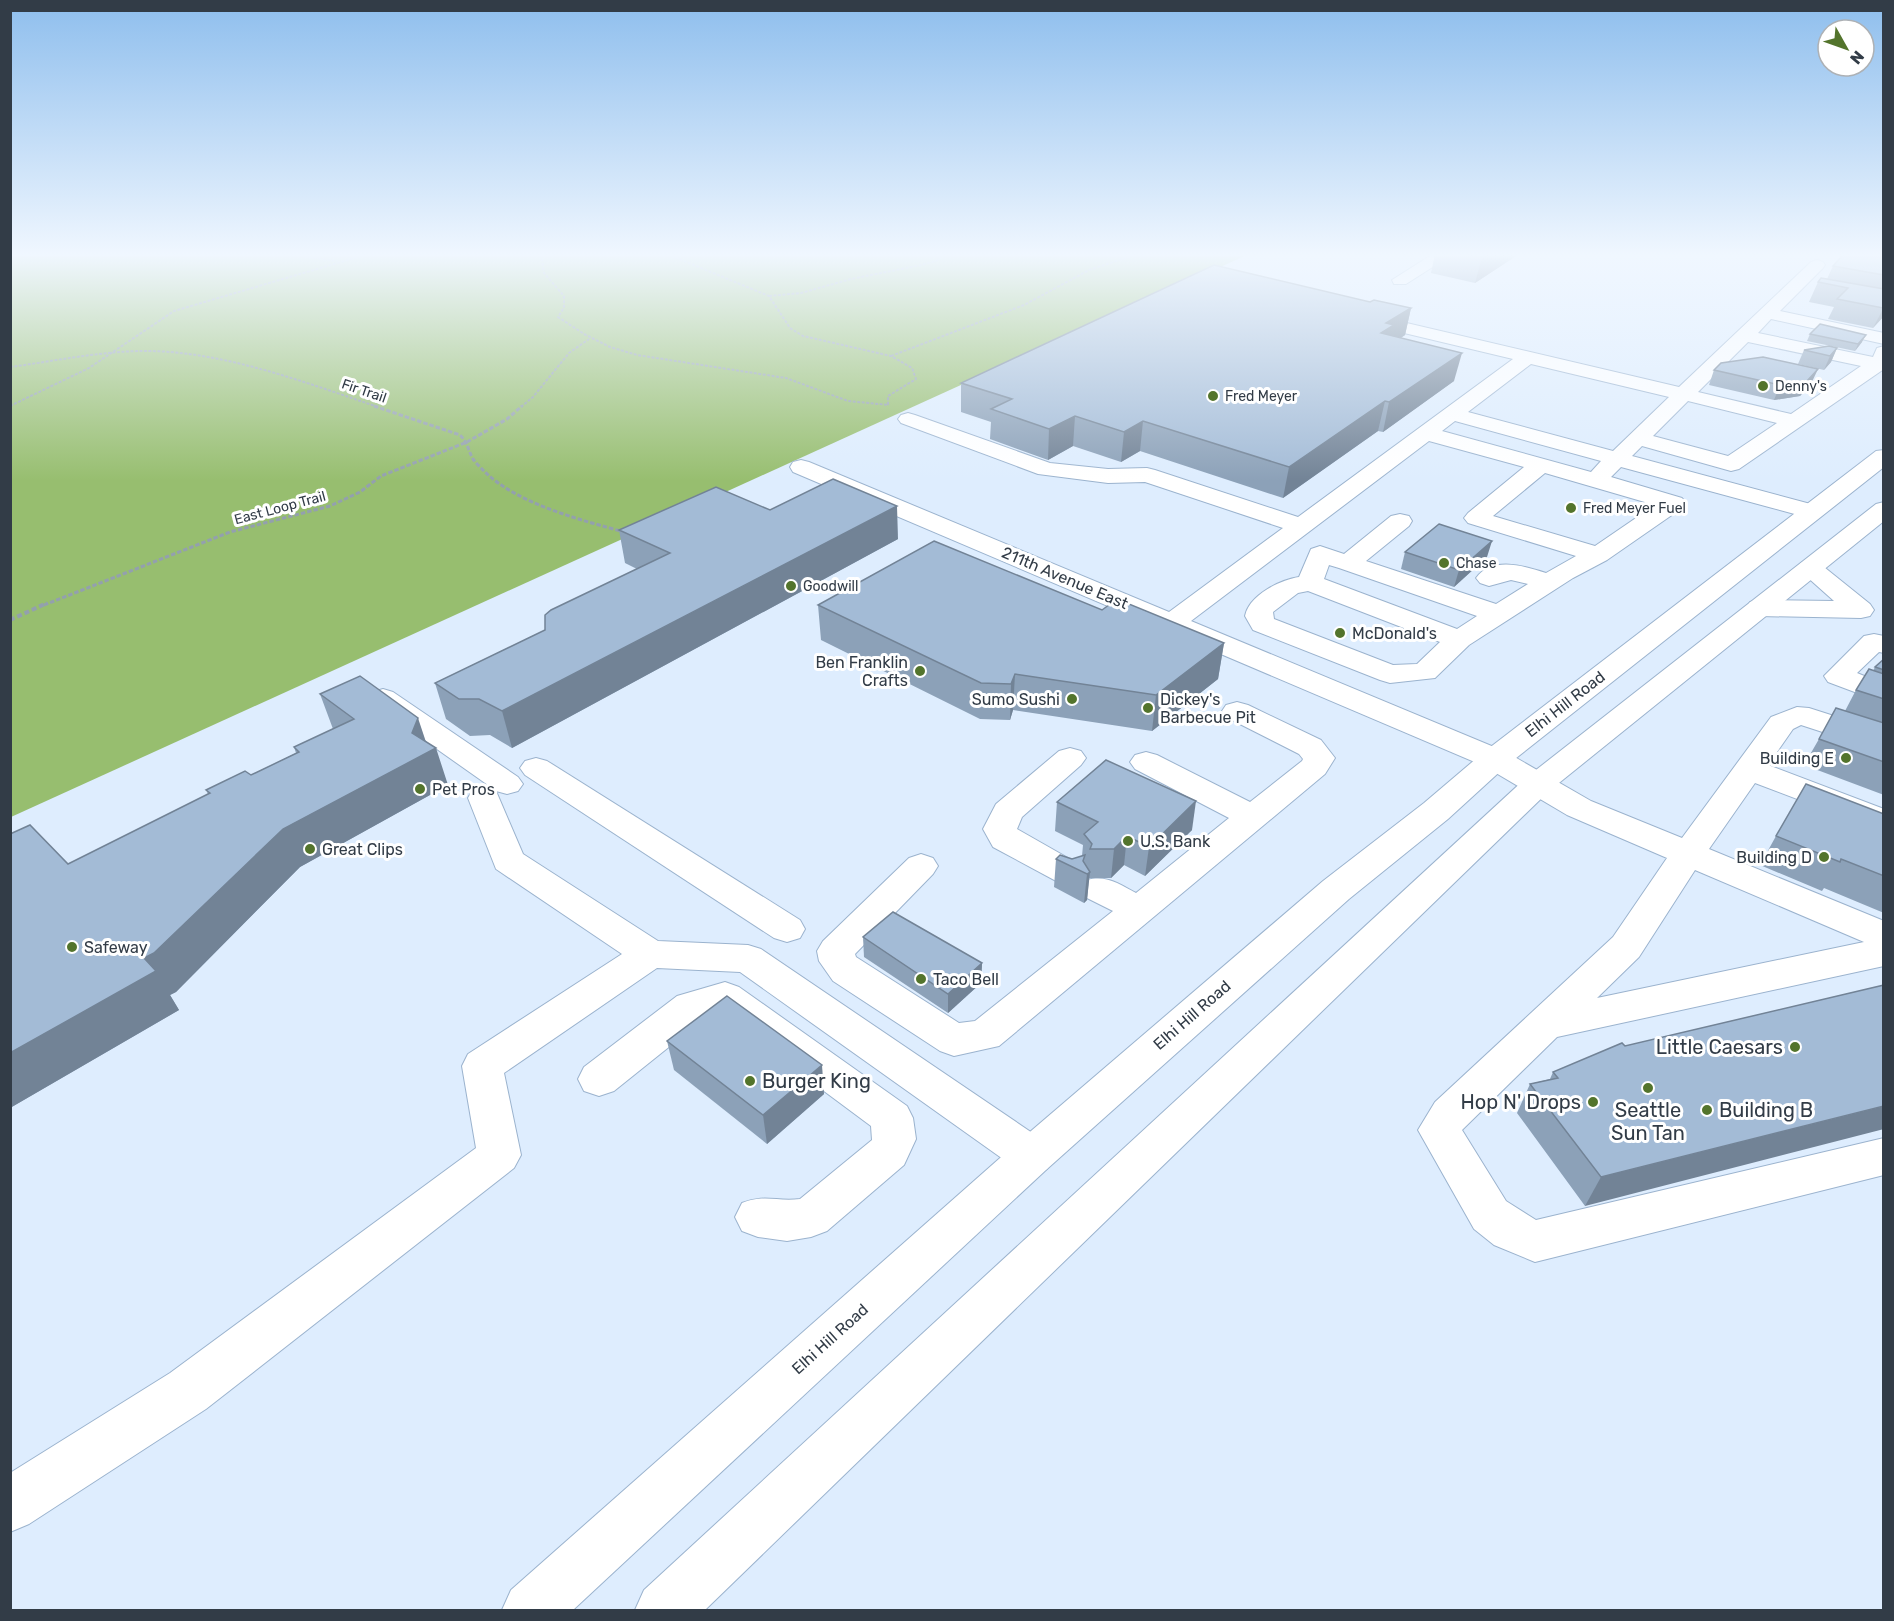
<svg xmlns="http://www.w3.org/2000/svg" width="1894" height="1621" viewBox="0 0 1894 1621" font-family="Rubik,sans-serif">
<style>
.forest{fill:#97be6f}
.lines{fill:none;stroke-linecap:round;stroke-linejoin:round}
.minor-casing{stroke:#9bb3ce;stroke-width:2}
.major-casing{stroke:#9bb3ce;stroke-width:2}
.path-far2{stroke:#93a0ae;stroke-width:2;stroke-dasharray:3 1.5;stroke-linecap:butt}
.path-far1{stroke:#93a0ae;stroke-width:3;stroke-dasharray:4.5 2;stroke-linecap:butt}
.path{stroke:#93a0ae;stroke-width:4;stroke-dasharray:5 3;stroke-linecap:butt}
.minor{fill:#fff;fill-rule:evenodd}
.major{fill:#fff;fill-rule:evenodd}
.wall{fill:#8ca1b8}
.shaded-wall{fill:#728396}
.building{fill:#a3bbd6;stroke:#728396;stroke-width:1.5}
.poi-dot{fill:#53742c;stroke:#fff;stroke-width:2}
.labels{text-anchor:middle;dominant-baseline:central;stroke-width:6;stroke-linejoin:round;paint-order:stroke}
.far-poi-label{font-size:14px;fill:#323c47;stroke:#fff;text-anchor:start}
.far-street-label{font-size:14px;fill:#323c47;stroke:#fff}
.street-label{font-size:16px;fill:#323c47;stroke:#fff}
.poi-label{font-size:16px;fill:#323c47;stroke:#fff;text-anchor:start}
.near-poi-label{font-size:20px;fill:#323c47;stroke:#fff;text-anchor:end}
</style>
<rect width="100%" height="100%" fill="#deedfe"/>
<!-- forest -->
<path class="forest" d="M 11,254 L 1249,254 L 11,817 Z"/>
<g class="lines">
<!-- minor casing -->
<g class="minor-casing">
<g id="minor">
<path d="M 1433,254 L 1453,254 L 1406,284 L 1394,284 L 1392,280 Z"/>
<path d="M 1817,260 L 1823,262 L 1825,265 L 1823,268 L 1780,311 L 1884,333 L 1884,344 L 1771,319 L 1758,333 L 1873,357 L 1877,348 L 1884,346 L 1884,369 L 1739,469 L 1731,471 L 1642,446 L 1632,456 L 1818,506 L 1822,511 L 1818,516 L 1810,518 L 1802,516 L 1621,467 L 1611,477 L 1682,498 L 1686,503 L 1682,508 L 1607,560 L 1573,578 L 1469,645 L 1435,678 L 1390,683 L 1380,680 L 1253,630 L 1245,616 C 1249,595 1280,580 1299,577 L 1311,549 L 1320,546 L 1344,554 L 1391,516 L 1400,514 L 1409,516 L 1412,521 L 1409,526 L 1366,561 L 1496,604 L 1528,584 L 1511,580 L 1489,586 L 1480,583 L 1476,578 C 1492,556 1525,566 1546,573 L 1576,556 L 1468,523 L 1464,518 L 1468,513 L 1524,467 L 1429,441 L 1191,621 L 1506,752 L 1591,801 L 1682,838 L 1771,717 L 1797,707 L 1809,708 L 1884,732 L 1884,752 L 1801,725 L 1793,729 L 1768,765 L 1884,809 L 1884,832 L 1755,783 L 1709,849 L 1884,921 L 1884,966 L 1557,1037 L 1462,1130 L 1506,1201 L 1536,1220 L 1884,1138 L 1884,1175 L 1535,1262 L 1494,1245 L 1474,1229 L 1418,1130 L 1435,1102 L 1613,937 L 1667,858 L 1567,815 L 1484,766 L 793,472 L 790,467 L 793,462 L 801,460 L 809,462 L 1169,612 L 1283,528 L 1145,482 L 1108,483 L 1038,474 L 901,423 L 898,419 L 901,415 L 908,413 L 915,415 L 1050,463 L 1108,469 L 1147,468 L 1155,470 L 1298,517 L 1513,359 L 1358,322 L 1355,318 L 1358,314 L 1364,313 L 1679,387 L 1811,262 ZM 1748,342 L 1861,366 L 1791,414 L 1698,392 ZM 1531,364 L 1669,397 L 1613,451 L 1468,412 ZM 1688,401 L 1777,423 L 1728,456 L 1653,436 ZM 1455,421 L 1601,461 L 1591,472 L 1442,431 ZM 1545,473 L 1655,505 L 1595,546 L 1493,516 ZM 1329,565 L 1339,568 L 1477,616 L 1457,629 L 1324,579 ZM 1308,591 L 1440,642 L 1417,664 L 1393,665 L 1274,619 L 1273,612 L 1298,593 ZM 1695,870 L 1864,942 L 1597,998 L 1639,957 Z"/>
<path d="M 1810,560 L 1819,563 L 1870,604 L 1874,610 L 1870,616 L 1861,618 L 1759,616 L 1750,614 L 1746,608 L 1750,602 L 1759,600 L 1834,601 L 1797,568 L 1801,563 Z"/>
<path d="M 1874,634 L 1884,636 L 1884,653 L 1879,652 L 1857,673 L 1884,684 L 1884,703 L 1828,682 L 1824,676 L 1864,636 Z"/>
<path d="M 383,689 L 393,692 L 518,777 L 523,784 L 518,791 L 507,794 L 496,791 L 523,854 L 658,941 L 748,945 L 761,949 L 1047,1143 L 1054,1156 L 1047,1169 L 1032,1175 L 1017,1169 L 740,972 L 657,968 L 504,1073 L 521,1155 L 514,1168 L 206,1409 L 29,1524 L 10,1532 L 10,1473 L 170,1373 L 476,1148 L 462,1066 L 468,1054 L 622,954 L 496,869 L 468,798 L 472,791 L 484,788 L 495,790 L 373,704 L 368,698 L 373,692 Z"/>
<path d="M 1237,702 L 1248,705 L 1321,740 L 1335,758 L 1325,774 L 999,1046 L 954,1056 L 940,1051 L 833,981 L 819,961 L 817,951 L 823,941 L 909,858 L 921,854 L 933,858 L 938,866 L 933,874 L 855,954 L 856,957 L 959,1023 L 975,1021 L 1113,911 L 1087,898 L 1082,889 L 1087,880 C 1107,875 1119,884 1136,893 L 1229,818 L 1135,769 L 1130,762 L 1135,755 L 1146,752 L 1157,755 L 1250,802 L 1302,761 L 1303,759 L 1299,754 L 1226,717 L 1222,711 L 1226,705 Z"/>
<path d="M 1070,748 L 1081,751 L 1086,758 L 1081,765 L 1022,817 L 1017,829 L 1082,866 L 1087,874 L 1082,882 L 1070,886 L 1058,882 L 993,847 L 983,829 L 996,804 L 1059,751 Z"/>
<path d="M 536,758 L 547,761 L 800,920 L 805,929 L 800,938 L 787,942 L 774,938 L 525,775 L 520,768 L 525,761 Z"/>
<path d="M 725,982 L 739,987 L 907,1106 L 913,1118 L 916,1139 L 904,1165 L 827,1231 L 811,1237 L 787,1241 L 758,1237 L 742,1231 L 735,1217 L 742,1203 C 765,1194 777,1202 800,1199 L 872,1140 L 871,1126 L 719,1013 L 705,1018 L 614,1091 L 599,1096 L 584,1091 L 578,1079 L 584,1067 L 677,996 Z"/>
</g>
</g>
<!-- major casing -->
<g class="major-casing">
<g id="major">
<path d="M 1884,450 L 1884,467 L 1506,766 L 1448,819 L 1349,899 L 1047,1169 L 573,1610 L 502,1610 L 511,1590 L 1017,1143 L 1323,881 L 1424,803 L 1484,752 L 1876,451 Z"/>
<path d="M 1884,502 L 1884,521 L 1549,791 L 705,1610 L 635,1610 L 644,1590 L 1527,777 L 1876,504 Z"/>
</g>
</g>
<!-- path-far2 -->
<g class="path-far2">
<path d="M 287,254 L 337,261"/>
<path d="M 541,254 L 544,273 L 564,296 L 564,308 L 558,317 L 584,334 L 610,347 L 637,355 L 786,378 L 848,401 L 889,405"/>
<path d="M 667,254 L 769,296 L 790,328 L 803,336 L 891,356 L 912,368 L 916,379 L 888,396 L 888,405"/>
<path d="M 769,296 L 801,293 L 851,279 L 921,265 L 936,261 L 943,254"/>
<path d="M 891,356 L 1024,305 L 1089,270 L 1138,254"/>
<path d="M 10,367 C 56,361 105,350 152,351 C 228,353 307,383 378,407"/>
<path d="M 10,406 L 89,368 L 174,311 L 368,254"/>
<path d="M 521,407 L 533,397 L 569,353 L 589,339"/>
</g>
<!-- path-far1 -->
<g class="path-far1">
<path d="M 374,406 L 460,435 C 468,443 468,450 473,459 C 476,463 481,468 485,472 C 518,504 581,520 624,532"/>
<path d="M 44,605 L 230,532 L 330,506 L 360,492 L 381,476 L 467,442 L 507,419 L 522,406"/>
</g>
<!-- path -->
<path class="path" d="M 10,620 L 47,603"/>
<!-- minor -->
<use href="#minor" class="minor"/>
<!-- major -->
<use href="#major" class="major"/>
</g>
<!-- wall -->
<g class="wall">
<path d="M 1435,254 L 1519,254 L 1475,283 L 1431,273 Z"/>
<path d="M 1884,254 L 1884,316 L 1873,328 L 1828,319 L 1834,307 L 1809,302 L 1818,282 L 1827,279 L 1833,266 Z"/>
<path d="M 1370,302 L 1411,308 L 1405,335 L 1401,338 L 1454,381 L 1383,432 L 1378,431 L 1283,498 L 1140,451 L 1121,462 L 1073,446 L 1048,460 L 990,439 L 991,422 L 961,412 L 961,383 Z"/>
<path d="M 1810,334 L 1862,342 L 1855,351 L 1807,341 Z"/>
<path d="M 1837,348 L 1831,362 L 1824,370 L 1798,364 L 1804,350 Z"/>
<path d="M 1714,370 L 1811,384 L 1800,396 L 1774,400 L 1709,385 Z"/>
<path d="M 770,510 L 898,539 L 512,748 L 490,735 L 470,736 L 446,719 L 435,683 L 545,630 L 637,569 L 625,563 L 619,530 Z"/>
<path d="M 1405,552 L 1487,557 L 1454,587 L 1401,569 Z"/>
<path d="M 818,605 L 1102,610 L 1224,643 L 1218,679 L 1152,731 L 1013,710 L 1010,720 L 980,719 L 821,640 Z"/>
<path d="M 1884,659 L 1884,795 L 1804,765 L 1819,739 L 1845,711 L 1856,690 L 1873,671 L 1875,667 Z"/>
<path d="M 320,694 L 426,741 L 448,785 L 300,867 L 176,992 L 170,995 L 179,1010 L 10,1108 L 10,834 L 68,864 L 208,794 L 206,790 L 251,775 L 296,753 L 294,747 L 333,729 Z"/>
<path d="M 1057,802 L 1192,830 L 1145,876 L 1124,865 L 1111,878 L 1089,878 L 1087,900 L 1084,903 L 1054,887 L 1056,859 L 1072,859 L 1082,856 L 1083,845 L 1055,831 Z"/>
<path d="M 1884,814 L 1884,913 L 1824,888 L 1822,891 L 1760,865 L 1776,836 Z"/>
<path d="M 863,937 L 982,963 L 981,983 L 948,1013 L 864,957 Z"/>
<path d="M 1884,985 L 1585,1206 L 1517,1113 L 1530,1084 L 1550,1079 L 1553,1072 L 1625,1046 Z"/>
<path d="M 667,1041 L 824,1094 L 767,1144 L 674,1070 Z"/>
</g>
<!-- shaded-wall -->
<g class="shaded-wall">
<path d="M 1486,254 L 1519,254 L 1475,283 L 1482,257 Z"/>
<path d="M 1884,307 L 1884,316 L 1873,328 Z"/>
<path d="M 1411,308 L 1405,335 L 1389,345 L 1381,333 L 1386,323 Z"/>
<path d="M 1866,335 L 1862,342 L 1855,351 L 1858,344 Z"/>
<path d="M 1837,348 L 1831,362 L 1824,370 L 1830,356 Z"/>
<path d="M 1462,353 L 1454,381 L 1383,432 L 1389,402 Z"/>
<path d="M 1818,369 L 1811,384 L 1800,396 L 1774,400 L 1780,385 Z"/>
<path d="M 1385,401 L 1378,431 L 1283,498 L 1289,467 Z"/>
<path d="M 1075,416 L 1073,446 L 1048,460 L 1049,429 Z"/>
<path d="M 1143,421 L 1140,451 L 1121,462 L 1124,432 Z"/>
<path d="M 897,506 L 898,539 L 512,748 L 502,711 Z"/>
<path d="M 1492,541 L 1487,557 L 1454,587 L 1459,570 Z"/>
<path d="M 1224,643 L 1218,679 L 1152,731 L 1156,695 Z"/>
<path d="M 1015,674 L 1013,710 L 1010,720 L 1011,684 Z"/>
<path d="M 418,718 L 429,751 L 436,748 L 448,785 L 300,867 L 176,992 L 170,995 L 179,1010 L 10,1108 L 10,1053 L 283,829 L 412,733 Z"/>
<path d="M 1196,801 L 1192,830 L 1145,876 L 1149,847 Z"/>
<path d="M 1127,836 L 1124,865 L 1111,878 L 1114,849 Z"/>
<path d="M 1090,872 L 1087,900 L 1084,903 L 1087,874 Z"/>
<path d="M 982,963 L 981,983 L 948,1013 L 948,994 Z"/>
<path d="M 822,1065 L 824,1094 L 767,1144 L 763,1115 Z"/>
<path d="M 1884,1106 L 1884,1129 L 1585,1206 L 1601,1177 Z"/>
</g>
<!-- building -->
<g class="building">
<path d="M 1467,254 L 1486,254 L 1482,257 Z"/>
<path d="M 1844,254 L 1884,254 L 1884,275 L 1833,266 Z"/>
<path d="M 1214,265 L 1370,302 L 1374,300 L 1411,308 L 1386,323 L 1394,325 L 1381,333 L 1462,353 L 1389,402 L 1385,401 L 1289,467 L 1143,421 L 1124,432 L 1075,416 L 1049,429 L 991,409 L 1012,399 L 961,383 Z"/>
<path d="M 1821,278 L 1884,289 L 1884,307 L 1883,308 L 1837,299 L 1848,288 L 1818,282 Z"/>
<path d="M 1820,324 L 1866,335 L 1858,344 L 1810,334 Z"/>
<path d="M 1829,346 L 1837,348 L 1830,356 L 1804,350 Z"/>
<path d="M 1763,357 L 1818,369 L 1807,381 L 1780,385 L 1714,370 L 1721,363 Z"/>
<path d="M 833,479 L 897,506 L 502,711 L 479,699 L 459,699 L 435,683 L 545,630 L 545,615 L 551,610 L 670,553 L 619,530 L 716,487 L 770,510 Z"/>
<path d="M 1439,524 L 1492,541 L 1459,570 L 1405,552 Z"/>
<path d="M 934,541 L 1102,610 L 1117,599 L 1224,643 L 1156,695 L 1015,674 L 1011,684 L 981,683 L 818,605 Z"/>
<path d="M 1884,659 L 1884,670 L 1875,667 Z"/>
<path d="M 1869,669 L 1884,674 L 1884,699 L 1856,690 Z"/>
<path d="M 360,676 L 418,718 L 412,733 L 436,748 L 283,829 L 154,953 L 144,958 L 156,971 L 10,1053 L 10,834 L 30,825 L 68,864 L 210,793 L 206,790 L 245,771 L 251,775 L 299,752 L 294,747 L 354,719 L 320,694 Z"/>
<path d="M 1836,708 L 1884,723 L 1884,762 L 1819,739 Z"/>
<path d="M 1106,760 L 1196,801 L 1149,847 L 1127,836 L 1114,849 L 1090,849 L 1092,844 L 1084,834 L 1098,822 L 1057,802 Z"/>
<path d="M 1806,784 L 1884,814 L 1884,876 L 1841,859 L 1840,862 L 1776,836 Z"/>
<path d="M 1060,855 L 1072,859 L 1085,855 L 1083,861 L 1090,872 L 1087,874 L 1056,859 Z"/>
<path d="M 893,912 L 982,963 L 948,994 L 863,937 Z"/>
<path d="M 1884,985 L 1884,1106 L 1601,1177 L 1530,1084 L 1558,1078 L 1553,1072 L 1622,1043 L 1625,1046 Z"/>
<path d="M 727,996 L 822,1065 L 763,1115 L 667,1041 Z"/>
</g>
<!-- sky -->
<linearGradient id="sky" x2="0" y2="1"><stop stop-color="#8ebeed"/><stop offset="0.53" stop-color="#f0f7ff"/><stop offset="1" stop-color="#f0f7ff" stop-opacity="0"/></linearGradient>
<rect width="1894" height="481" fill="url(#sky)"/>
<!-- markers -->
<g class="poi-dot">
<circle cx="1763" cy="386" r="6"/>
<circle cx="1213" cy="396" r="6"/>
<circle cx="1571" cy="508" r="6"/>
<circle cx="1444" cy="563" r="6"/>
<circle cx="791" cy="586" r="6"/>
<circle cx="1340" cy="633" r="6"/>
<circle cx="920" cy="671" r="6"/>
<circle cx="1072" cy="699" r="6"/>
<circle cx="1148" cy="708" r="6"/>
<circle cx="1846" cy="758" r="6"/>
<circle cx="420" cy="789" r="6"/>
<circle cx="1128" cy="841" r="6"/>
<circle cx="310" cy="849" r="6"/>
<circle cx="1824" cy="857" r="6"/>
<circle cx="72" cy="947" r="6"/>
<circle cx="921" cy="979" r="6"/>
<circle cx="1795" cy="1047" r="6"/>
<circle cx="750" cy="1081" r="6"/>
<circle cx="1648" cy="1088" r="6"/>
<circle cx="1593" cy="1102" r="6"/>
<circle cx="1707" cy="1110" r="6"/>
</g>
<g class="labels">
<!-- far-poi labels -->
<g class="far-poi-label">
<text x="1775" y="386">Denny's</text>
<text x="1225" y="396">Fred Meyer</text>
<text x="1583" y="508">Fred Meyer Fuel</text>
<text x="1456" y="563">Chase</text>
<text x="803" y="586">Goodwill</text>
</g>
<!-- far-street labels -->
<g class="far-street-label">
<text transform="translate(364 391) rotate(19)">Fir Trail</text>
<text transform="translate(280 508) rotate(-15)">East Loop Trail</text>
</g>
<!-- street labels -->
<g class="street-label">
<text transform="translate(1065 578) rotate(23)">211th Avenue East</text>
<text transform="translate(1565 704) rotate(-38)">Elhi Hill Road</text>
<text transform="translate(1192 1015) rotate(-41)">Elhi Hill Road</text>
<text transform="translate(830 1339) rotate(-42)">Elhi Hill Road</text>
</g>
<!-- poi labels -->
<g class="poi-label">
<text x="1352" y="633">McDonald's</text>
<text x="908" y="662" text-anchor="end">Ben Franklin<tspan x="908" dy="18">Crafts</tspan></text>
<text x="1060" y="699" text-anchor="end">Sumo Sushi</text>
<text x="1160" y="699">Dickey's<tspan x="1160" dy="18">Barbecue Pit</tspan></text>
<text x="1834" y="758" text-anchor="end">Building E</text>
<text x="432" y="789">Pet Pros</text>
<text x="1140" y="841">U.S. Bank</text>
<text x="322" y="849">Great Clips</text>
<text x="1812" y="857" text-anchor="end">Building D</text>
<text x="84" y="947">Safeway</text>
<text x="933" y="979">Taco Bell</text>
</g>
<!-- near-poi labels -->
<g class="near-poi-label">
<text x="1783" y="1047">Little Caesars</text>
<text x="762" y="1081" text-anchor="start">Burger King</text>
<text x="1581" y="1102">Hop N' Drops</text>
<text x="1648" y="1110" text-anchor="middle">Seattle<tspan x="1648" dy="23">Sun Tan</tspan></text>
<text x="1719" y="1110" text-anchor="start">Building B</text>
</g>
</g>
<!-- border -->
<rect width="1894" height="1621" fill="none" stroke="#323c47" stroke-width="24"/>
<!-- north arrow -->
<g transform="translate(1846 48) rotate(130)"><circle r="28" fill="#ffffff" stroke="#adb1b5" stroke-width="1.5"/>
<path d="M0-4.5L10 22L0 15L-10 22Z" fill="#53742c"/>
<text y="-9" font-size="16" font-weight="bold" text-anchor="middle" fill="#323c47">N</text>
</g>
</svg>
